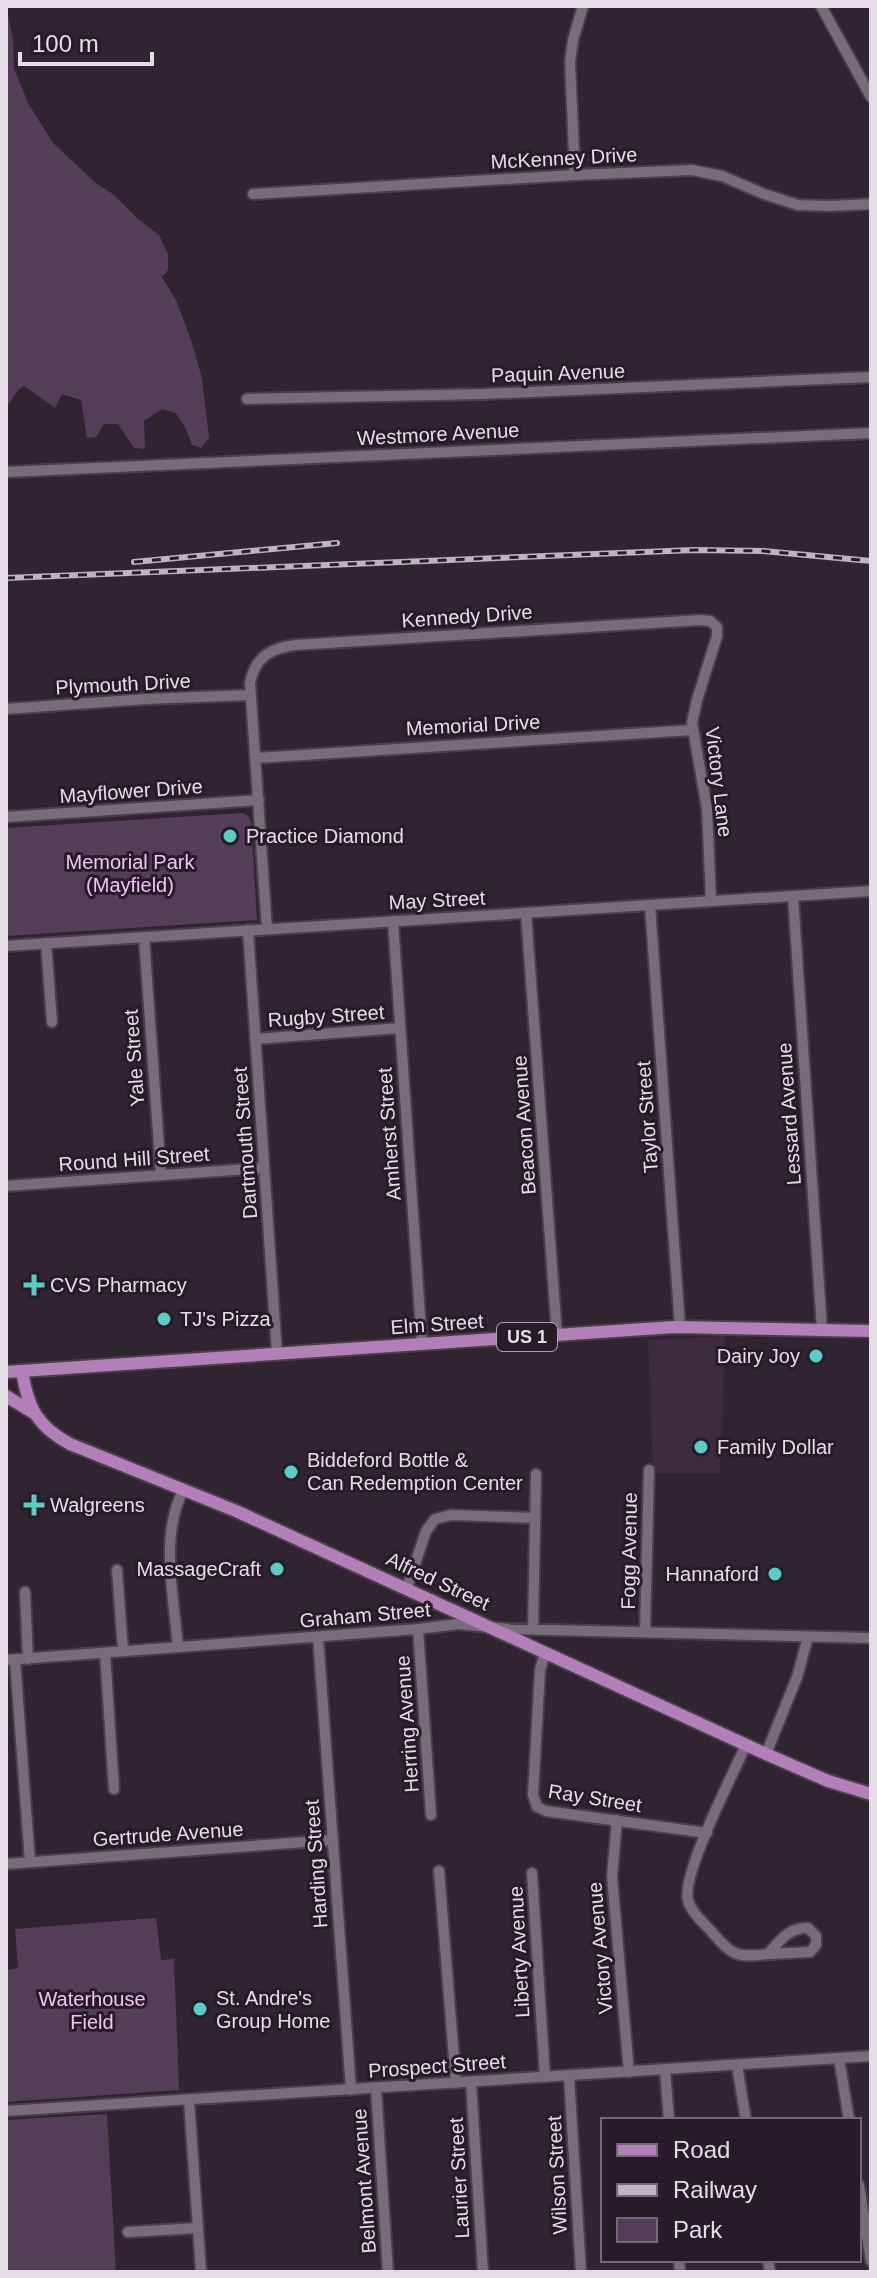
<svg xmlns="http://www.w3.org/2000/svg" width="877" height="2278" viewBox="0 0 877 2278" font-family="Arial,sans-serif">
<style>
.built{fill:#3c2c3e}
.green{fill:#543d57}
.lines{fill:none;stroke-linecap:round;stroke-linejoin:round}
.minor-casing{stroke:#483f4a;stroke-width:14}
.major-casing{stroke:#483f4a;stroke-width:16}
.minor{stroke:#786b7a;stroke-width:10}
.major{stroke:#b27fb8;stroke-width:12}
.rail-casing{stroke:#bdb5be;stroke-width:6}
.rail{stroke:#261b27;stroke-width:3;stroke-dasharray:9;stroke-linecap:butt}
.poi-dot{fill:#56cec4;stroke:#261b27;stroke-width:3}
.labels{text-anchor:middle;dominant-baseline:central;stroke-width:6;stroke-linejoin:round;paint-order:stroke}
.shield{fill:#261b27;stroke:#aca3ad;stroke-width:2}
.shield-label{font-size:18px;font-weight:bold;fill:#e5dde6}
.street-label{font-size:20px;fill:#e5dde6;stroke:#261b27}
.poi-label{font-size:20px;fill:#e5dde6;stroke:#261b27;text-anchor:start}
.park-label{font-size:20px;fill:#f2c1f7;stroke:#261b27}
</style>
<rect width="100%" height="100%" fill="#302431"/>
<!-- built -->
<path class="built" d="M 725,1336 L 720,1473 L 653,1473 L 648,1340 Z"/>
<!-- green -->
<g class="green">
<path d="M 6,6 L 13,39 L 14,68 L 28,103 L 53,143 L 97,184 L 113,194 L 138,219 L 159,235 L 168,254 L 168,270 L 162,277 L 177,302 L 192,343 L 202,378 L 209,438 L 201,448 L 192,445 L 186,429 L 176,413 L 162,409 L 144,421 L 145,449 L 134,448 L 118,424 L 104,424 L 96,437 L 87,438 L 81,400 L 62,394 L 55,408 L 24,386 L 18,390 L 6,408 Z"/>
<path d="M 242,813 L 248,816 L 251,822 L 257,920 L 6,936 L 6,828 Z"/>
<path d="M 156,1918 L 161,1960 L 174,1959 L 179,2090 L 6,2102 L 6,1970 L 18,1968 L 15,1929 Z"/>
<path d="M 107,2114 L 116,2272 L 6,2272 L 6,2120 Z"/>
</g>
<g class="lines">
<!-- minor casing -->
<g class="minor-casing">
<g id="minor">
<path d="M 821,6 L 871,97"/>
<path d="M 575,175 L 570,62 L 573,40 L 583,6"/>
<path d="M 253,194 L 575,175 L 692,170 L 722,176 L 764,194 L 798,205 L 830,206 L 871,204"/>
<path d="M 247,399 L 484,394 L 871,377"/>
<path d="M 6,472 L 871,433"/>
<path d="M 6,709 L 146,699 L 250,695"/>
<path d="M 256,758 L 693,730"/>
<path d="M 6,817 L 259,800"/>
<path d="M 793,896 L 822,1330"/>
<path d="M 650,905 L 680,1327"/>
<path d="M 526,913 L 557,1335"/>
<path d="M 393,921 L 422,1345"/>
<path d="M 267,929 L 250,683 C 255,657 271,648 295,645 L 701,620 L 710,621 L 717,627 L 717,636 L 697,700 L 692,723 L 707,809 L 711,901"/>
<path d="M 248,930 L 277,1354"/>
<path d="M 144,937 L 161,1175"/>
<path d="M 46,943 L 52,1022"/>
<path d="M 6,946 L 871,891"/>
<path d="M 255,1039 L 400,1028"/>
<path d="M 6,1186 L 264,1168"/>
<path d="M 117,1570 L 123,1651"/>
<path d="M 407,1588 L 426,1531 L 435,1519 L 451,1515 L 535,1518"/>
<path d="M 25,1592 L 28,1659"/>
<path d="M 418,1629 L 431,1815"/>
<path d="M 533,1629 L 536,1474"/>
<path d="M 645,1632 L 649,1470"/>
<path d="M 318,1637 L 351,2090"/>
<path d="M 178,1647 C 174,1598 159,1534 184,1489"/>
<path d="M 105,1653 L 114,1789"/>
<path d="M 545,1653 L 540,1670 L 533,1795 L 537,1807 L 546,1811 L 707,1833"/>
<path d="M 6,1660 L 418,1629 L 458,1624 L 509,1629 L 871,1638"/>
<path d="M 15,1660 L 30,1862"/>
<path d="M 746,1745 C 733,1774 681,1875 688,1900 C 691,1912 702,1921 710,1930 C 732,1955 735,1958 768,1954 C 780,1941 789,1927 808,1928 L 816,1936 L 816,1945 L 810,1952 L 768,1954"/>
<path d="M 766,1754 L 797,1677 L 808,1637"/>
<path d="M 617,1820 L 612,1877 L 629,2072"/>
<path d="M 6,1864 L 333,1840"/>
<path d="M 439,1871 L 456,2083"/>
<path d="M 532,1873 L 545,2077"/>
<path d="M 839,2058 L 849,2120"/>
<path d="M 737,2065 L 746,2120"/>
<path d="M 665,2070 L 669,2120"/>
<path d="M 569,2076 L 581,2272"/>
<path d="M 471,2082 L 483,2272"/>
<path d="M 376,2088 L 388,2272"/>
<path d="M 189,2100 L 201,2272"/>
<path d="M 6,2111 L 871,2056"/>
<path d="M 859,2185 L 871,2261"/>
<path d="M 128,2232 L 198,2228"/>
<path d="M 679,2260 L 680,2272"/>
<path d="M 768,2260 L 770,2272"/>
</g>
</g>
<!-- major casing -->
<g class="major-casing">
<g id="major">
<path d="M 22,1371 C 28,1408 37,1426 70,1444 L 236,1511 L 766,1754 L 828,1781 L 871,1794"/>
<path d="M 6,1372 L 674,1327 L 871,1331"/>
<path d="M 6,1396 L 34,1413"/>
</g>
</g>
<!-- minor -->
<use href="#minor" class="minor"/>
<!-- major -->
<use href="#major" class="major"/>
<!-- rail casing -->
<g class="rail-casing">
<g id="rail">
<path d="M 134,562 L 337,543"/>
<path d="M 6,578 L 694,550 L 763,551 L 871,561"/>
</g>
</g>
<!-- rail -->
<use href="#rail" class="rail"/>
</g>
<!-- markers -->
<g class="poi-dot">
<circle cx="230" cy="836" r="8"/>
<path d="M30 1273h8v8h8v8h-8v8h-8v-8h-8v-8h8z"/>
<circle cx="164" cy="1319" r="8"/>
<circle cx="816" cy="1356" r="8"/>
<circle cx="701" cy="1447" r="8"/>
<circle cx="291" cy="1472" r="8"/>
<path d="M30 1493h8v8h8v8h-8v8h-8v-8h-8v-8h8z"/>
<circle cx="277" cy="1569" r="8"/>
<circle cx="775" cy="1574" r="8"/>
<circle cx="200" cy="2009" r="8"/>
</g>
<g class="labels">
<!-- shield labels -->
<rect class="shield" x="497" y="1323" width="60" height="28" rx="6"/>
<g class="shield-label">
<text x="527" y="1337">US 1</text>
</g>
<!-- street labels -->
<g class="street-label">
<text transform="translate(564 158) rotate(-3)">McKenney Drive</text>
<text transform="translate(558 373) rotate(-2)">Paquin Avenue</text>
<text transform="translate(438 434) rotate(-3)">Westmore Avenue</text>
<text transform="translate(467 616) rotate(-4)">Kennedy Drive</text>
<text transform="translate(123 684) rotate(-3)">Plymouth Drive</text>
<text transform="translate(473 725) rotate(-3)">Memorial Drive</text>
<text transform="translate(719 782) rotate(83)">Victory Lane</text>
<text transform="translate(131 791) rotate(-4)">Mayflower Drive</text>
<text transform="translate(437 900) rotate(-3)">May Street</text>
<text transform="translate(326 1016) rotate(-4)">Rugby Street</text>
<text transform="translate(134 1058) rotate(-94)">Yale Street</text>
<text transform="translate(789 1114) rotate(-94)">Lessard Avenue</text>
<text transform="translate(647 1117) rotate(-94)">Taylor Street</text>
<text transform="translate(524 1125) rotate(-94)">Beacon Avenue</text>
<text transform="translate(389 1134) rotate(-94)">Amherst Street</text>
<text transform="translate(245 1143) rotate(-94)">Dartmouth Street</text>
<text transform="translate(134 1159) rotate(-4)">Round Hill Street</text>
<text transform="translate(437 1324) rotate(-4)">Elm Street</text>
<text transform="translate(629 1551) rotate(-89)">Fogg Avenue</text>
<text transform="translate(438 1581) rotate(25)">Alfred Street</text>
<text transform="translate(365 1615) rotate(-5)">Graham Street</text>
<text transform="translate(407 1724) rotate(-94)">Herring Avenue</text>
<text transform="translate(595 1798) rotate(9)">Ray Street</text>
<text transform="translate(168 1834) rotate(-4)">Gertrude Avenue</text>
<text transform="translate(316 1864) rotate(-94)">Harding Street</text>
<text transform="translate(600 1948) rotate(-95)">Victory Avenue</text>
<text transform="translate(519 1952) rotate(-93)">Liberty Avenue</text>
<text transform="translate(437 2066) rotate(-4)">Prospect Street</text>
<text transform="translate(557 2175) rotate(-93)">Wilson Street</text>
<text transform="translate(459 2178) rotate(-93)">Laurier Street</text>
<text transform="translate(364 2181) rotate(-94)">Belmont Avenue</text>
</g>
<!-- poi labels -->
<g class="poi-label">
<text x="246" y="836">Practice Diamond</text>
<text x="50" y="1285">CVS Pharmacy</text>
<text x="180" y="1319">TJ's Pizza</text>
<text x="800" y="1356" text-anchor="end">Dairy Joy</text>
<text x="717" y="1447">Family Dollar</text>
<text x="307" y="1460">Biddeford Bottle &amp;<tspan x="307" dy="23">Can Redemption Center</tspan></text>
<text x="50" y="1505">Walgreens</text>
<text x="261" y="1569" text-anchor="end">MassageCraft</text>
<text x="759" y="1574" text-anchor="end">Hannaford</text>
<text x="216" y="1998">St. Andre's<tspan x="216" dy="23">Group Home</tspan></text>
</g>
<!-- park labels -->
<g class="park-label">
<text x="130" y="862">Memorial Park<tspan x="130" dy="23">(Mayfield)</tspan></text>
<text x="92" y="1999">Waterhouse<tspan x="92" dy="23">Field</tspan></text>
</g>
</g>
<!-- border -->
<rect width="877" height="2278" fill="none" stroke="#e5dde6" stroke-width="16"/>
<!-- legend -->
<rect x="601" y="2118" width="260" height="144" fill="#261b27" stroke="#726973" stroke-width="2"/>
<rect x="617" y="2144" width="40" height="12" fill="#b27fb8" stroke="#726973" stroke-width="2"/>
<text x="673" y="2158" font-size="24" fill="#e5dde6">Road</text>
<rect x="617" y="2184" width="40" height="12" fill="#bdb5be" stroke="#726973" stroke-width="2"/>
<text x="673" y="2198" font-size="24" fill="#e5dde6">Railway</text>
<rect x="617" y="2218" width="40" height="24" fill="#543d57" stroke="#726973" stroke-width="2"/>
<text x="673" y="2238" font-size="24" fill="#e5dde6">Park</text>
<!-- scale -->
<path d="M20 52v12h132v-12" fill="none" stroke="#e5dde6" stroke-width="4"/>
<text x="32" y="52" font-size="24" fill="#e5dde6" stroke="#261b27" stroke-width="6" paint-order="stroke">100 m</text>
</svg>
